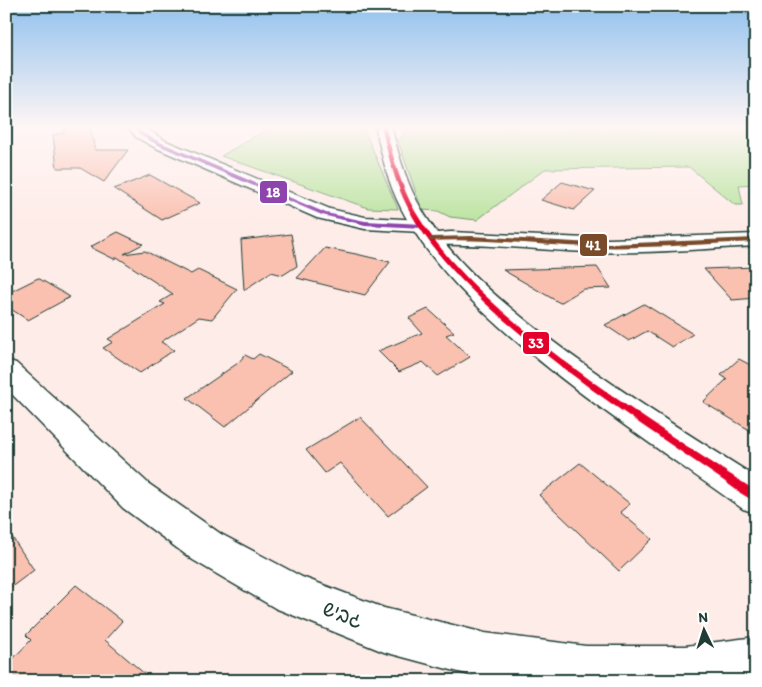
<svg xmlns="http://www.w3.org/2000/svg" width="762" height="687" viewBox="0 0 762 687" font-family="Itim,'Playpen Sans Hebrew',sans-serif">
<style>
.green{fill:#bae4a0;stroke:#6c906a}
.building{fill:#fac1b1;stroke:#1f3d34}
.lines{fill:none;stroke-linecap:round;stroke-linejoin:round}
.street-casing{stroke:#1f3d34;stroke-width:3}
.secondary-casing{stroke:#1f3d34;stroke-width:3}
.street{fill:#fff;fill-rule:evenodd}
.secondary{fill:#fff;fill-rule:evenodd}
.bus-1-casing{stroke:#fff;stroke-width:3}
.bus-2-casing{stroke:#fff;stroke-width:3}
.bus-3-casing{stroke:#fff;stroke-width:3}
.bus-1{fill:#8e44ad;fill-rule:evenodd}
.bus-2{fill:#e4002b;fill-rule:evenodd}
.bus-3{fill:#7a4b2a;fill-rule:evenodd}
.labels{text-anchor:middle;dominant-baseline:central;stroke-width:4.5;stroke-linejoin:round;paint-order:stroke}
.near-street-label{font-size:21px;fill:#1f3d34;stroke:#fff}
.line-badge{stroke:#fff;stroke-width:2}
.badge-label{font-size:14px;text-anchor:middle;font-weight:bold;fill:#fff}
</style>
<rect width="100%" height="100%" fill="#feece8"/>
<filter id="ink" filterUnits="userSpaceOnUse"><feTurbulence type="fractalNoise" baseFrequency=".02" numOctaves="2"/><feDisplacementMap in="SourceGraphic" scale="10" xChannelSelector="R" yChannelSelector="G"/><feConvolveMatrix kernelMatrix="1 2 1 2 8 2 1 2 1" color-interpolation-filters="sRGB"/></filter>
<g filter="url(#ink)">
<!-- green -->
<g class="green">
<path d="M 271,127 L 363,127 L 398,209 L 368,208 L 221,156 Z"/>
<path d="M 410,127 L 756,127 L 756,184 L 739,185 L 743,205 L 735,205 L 689,167 L 545,169 L 477,220 L 450,217 L 438,211 L 422,210 L 398,141 Z"/>
</g>
<!-- building -->
<g class="building">
<path d="M 63,127 L 90,127 L 95,150 L 128,150 L 104,182 L 80,168 L 57,168 L 53,135 L 64,133 Z"/>
<path d="M 150,175 L 200,203 L 162,220 L 114,189 Z"/>
<path d="M 562,182 L 595,191 L 574,210 L 541,200 Z"/>
<path d="M 118,232 L 143,244 L 124,254 L 145,251 L 191,274 L 198,270 L 237,289 L 212,319 L 199,317 L 161,342 L 174,350 L 140,373 L 103,348 L 113,342 L 108,339 L 165,304 L 160,302 L 173,294 L 117,257 L 114,259 L 90,247 Z"/>
<path d="M 291,234 L 297,266 L 283,275 L 271,272 L 244,290 L 241,240 Z"/>
<path d="M 325,248 L 356,254 L 390,262 L 365,295 L 297,278 Z"/>
<path d="M 597,267 L 611,288 L 583,289 L 560,303 L 503,270 Z"/>
<path d="M 756,267 L 756,298 L 732,300 L 704,269 Z"/>
<path d="M 38,278 L 70,297 L 28,320 L 6,306 L 6,294 Z"/>
<path d="M 644,304 L 693,334 L 672,347 L 647,331 L 629,341 L 605,325 Z"/>
<path d="M 428,309 L 454,332 L 446,335 L 470,357 L 438,376 L 423,362 L 399,372 L 378,351 L 422,333 L 409,318 Z"/>
<path d="M 259,354 L 292,371 L 225,427 L 187,398 L 238,363 L 245,355 L 253,359 Z"/>
<path d="M 739,359 L 756,368 L 756,434 L 703,402 L 727,379 L 721,375 Z"/>
<path d="M 360,417 L 427,487 L 388,516 L 340,463 L 325,473 L 306,450 Z"/>
<path d="M 580,463 L 630,504 L 620,512 L 652,539 L 619,571 L 539,495 Z"/>
<path d="M 6,528 L 34,570 L 6,591 Z"/>
<path d="M 76,585 L 122,621 L 105,640 L 153,681 L 6,681 L 6,666 L 31,640 L 26,635 Z"/>
</g>
<g class="lines">
<!-- street casing -->
<g class="street-casing">
<g id="street">
<path d="M 128,127 L 143,127 L 166,141 L 330,209 L 365,217 L 422,220 L 429,222 L 432,226 L 429,230 L 422,232 L 365,229 L 317,218 L 154,147 L 136,137 Z"/>
<path d="M 451,232 L 609,239 L 756,234 L 756,246 C 700,249 644,254 588,252 C 535,250 484,243 431,245 L 423,244 L 420,239 L 423,234 Z"/>
<path d="M 6,360 L 16,363 L 149,484 L 221,534 L 302,577 L 384,608 L 485,633 L 586,646 L 685,646 L 756,637 L 756,681 L 501,681 L 485,679 L 384,652 L 290,614 L 275,608 L 193,560 L 123,508 L 6,388 Z"/>
</g>
</g>
<!-- secondary casing -->
<g class="secondary-casing">
<path id="secondary" d="M 378,127 L 390,127 L 392,129 C 399,157 407,185 422,210 C 451,260 498,299 543,334 C 611,386 683,431 756,477 L 756,513 L 743,509 C 669,456 593,406 523,347 C 477,308 429,263 401,208 C 388,183 382,156 376,129 Z"/>
</g>
<!-- street -->
<use href="#street" class="street"/>
<!-- secondary -->
<use href="#secondary" class="secondary"/>
<!-- bus-1 casing -->
<g class="bus-1-casing">
<path id="bus-1" d="M 133,127 L 137,127 L 142,133 L 162,143 L 326,213 L 365,221 L 422,224 L 425,226 L 422,228 L 365,225 L 322,215 L 158,145 L 140,135 Z"/>
</g>
<!-- bus-2 casing -->
<g class="bus-2-casing">
<path id="bus-2" d="M 384,128 L 386,129 C 393,157 401,186 415,211 C 445,262 491,303 537,340 C 607,395 682,443 756,491 L 756,501 C 744,497 734,488 724,481 C 702,466 680,451 658,436 C 614,406 571,375 530,342 C 484,304 436,261 408,208 C 395,183 388,156 382,129 Z"/>
</g>
<!-- bus-3 casing -->
<g class="bus-3-casing">
<path id="bus-3" d="M 471,236 L 609,244 L 756,238 L 756,242 C 700,244 644,249 588,247 C 535,245 484,238 431,241 L 428,239 L 431,237 Z"/>
</g>
<!-- bus-1 -->
<use href="#bus-1" class="bus-1"/>
<!-- bus-2 -->
<use href="#bus-2" class="bus-2"/>
<!-- bus-3 -->
<use href="#bus-3" class="bus-3"/>
</g>
</g>
<!-- sky -->
<linearGradient id="sky" x2="0" y2="1"><stop stop-color="#91c1ee"/><stop offset="0.57" stop-color="#fff6f5"/><stop offset="1" stop-color="#fff6f5" stop-opacity="0"/></linearGradient>
<rect width="762" height="223" fill="url(#sky)"/>
<g class="labels">
<!-- near-street labels -->
<g class="near-street-label">
<text transform="translate(343 614) rotate(21)">גביש</text>
</g>
</g>
<g class="line-badge">
<rect x="259" y="180" width="29" height="24" rx="5" fill="#8e44ad"/>
<rect x="579" y="233" width="29" height="24" rx="5" fill="#7a4b2a"/>
<rect x="522" y="331" width="28" height="24" rx="5" fill="#e4002b"/>
</g>
<g class="badge-label">
<text x="273" y="197">18</text>
<text x="593" y="250">41</text>
<text x="536" y="348">33</text>
</g>
<!-- margin -->
<rect width="762" height="687" fill="none" stroke="#fff" stroke-width="25"/>
<rect x="12" y="12" width="737" height="662" fill="none" stroke="#1f3d34" stroke-width="2" filter="url(#ink)"/>
<!-- north arrow -->
<g transform="translate(704 630) rotate(356)" stroke="#ffffff" stroke-width="4" paint-order="stroke">
<path d="M0-4L9 19L0 12L-9 19Z" fill="#1f3d34"/>
<text y="-8" font-size="14" font-weight="bold" text-anchor="middle" fill="#1f3d34">N</text>
</g>
</svg>
